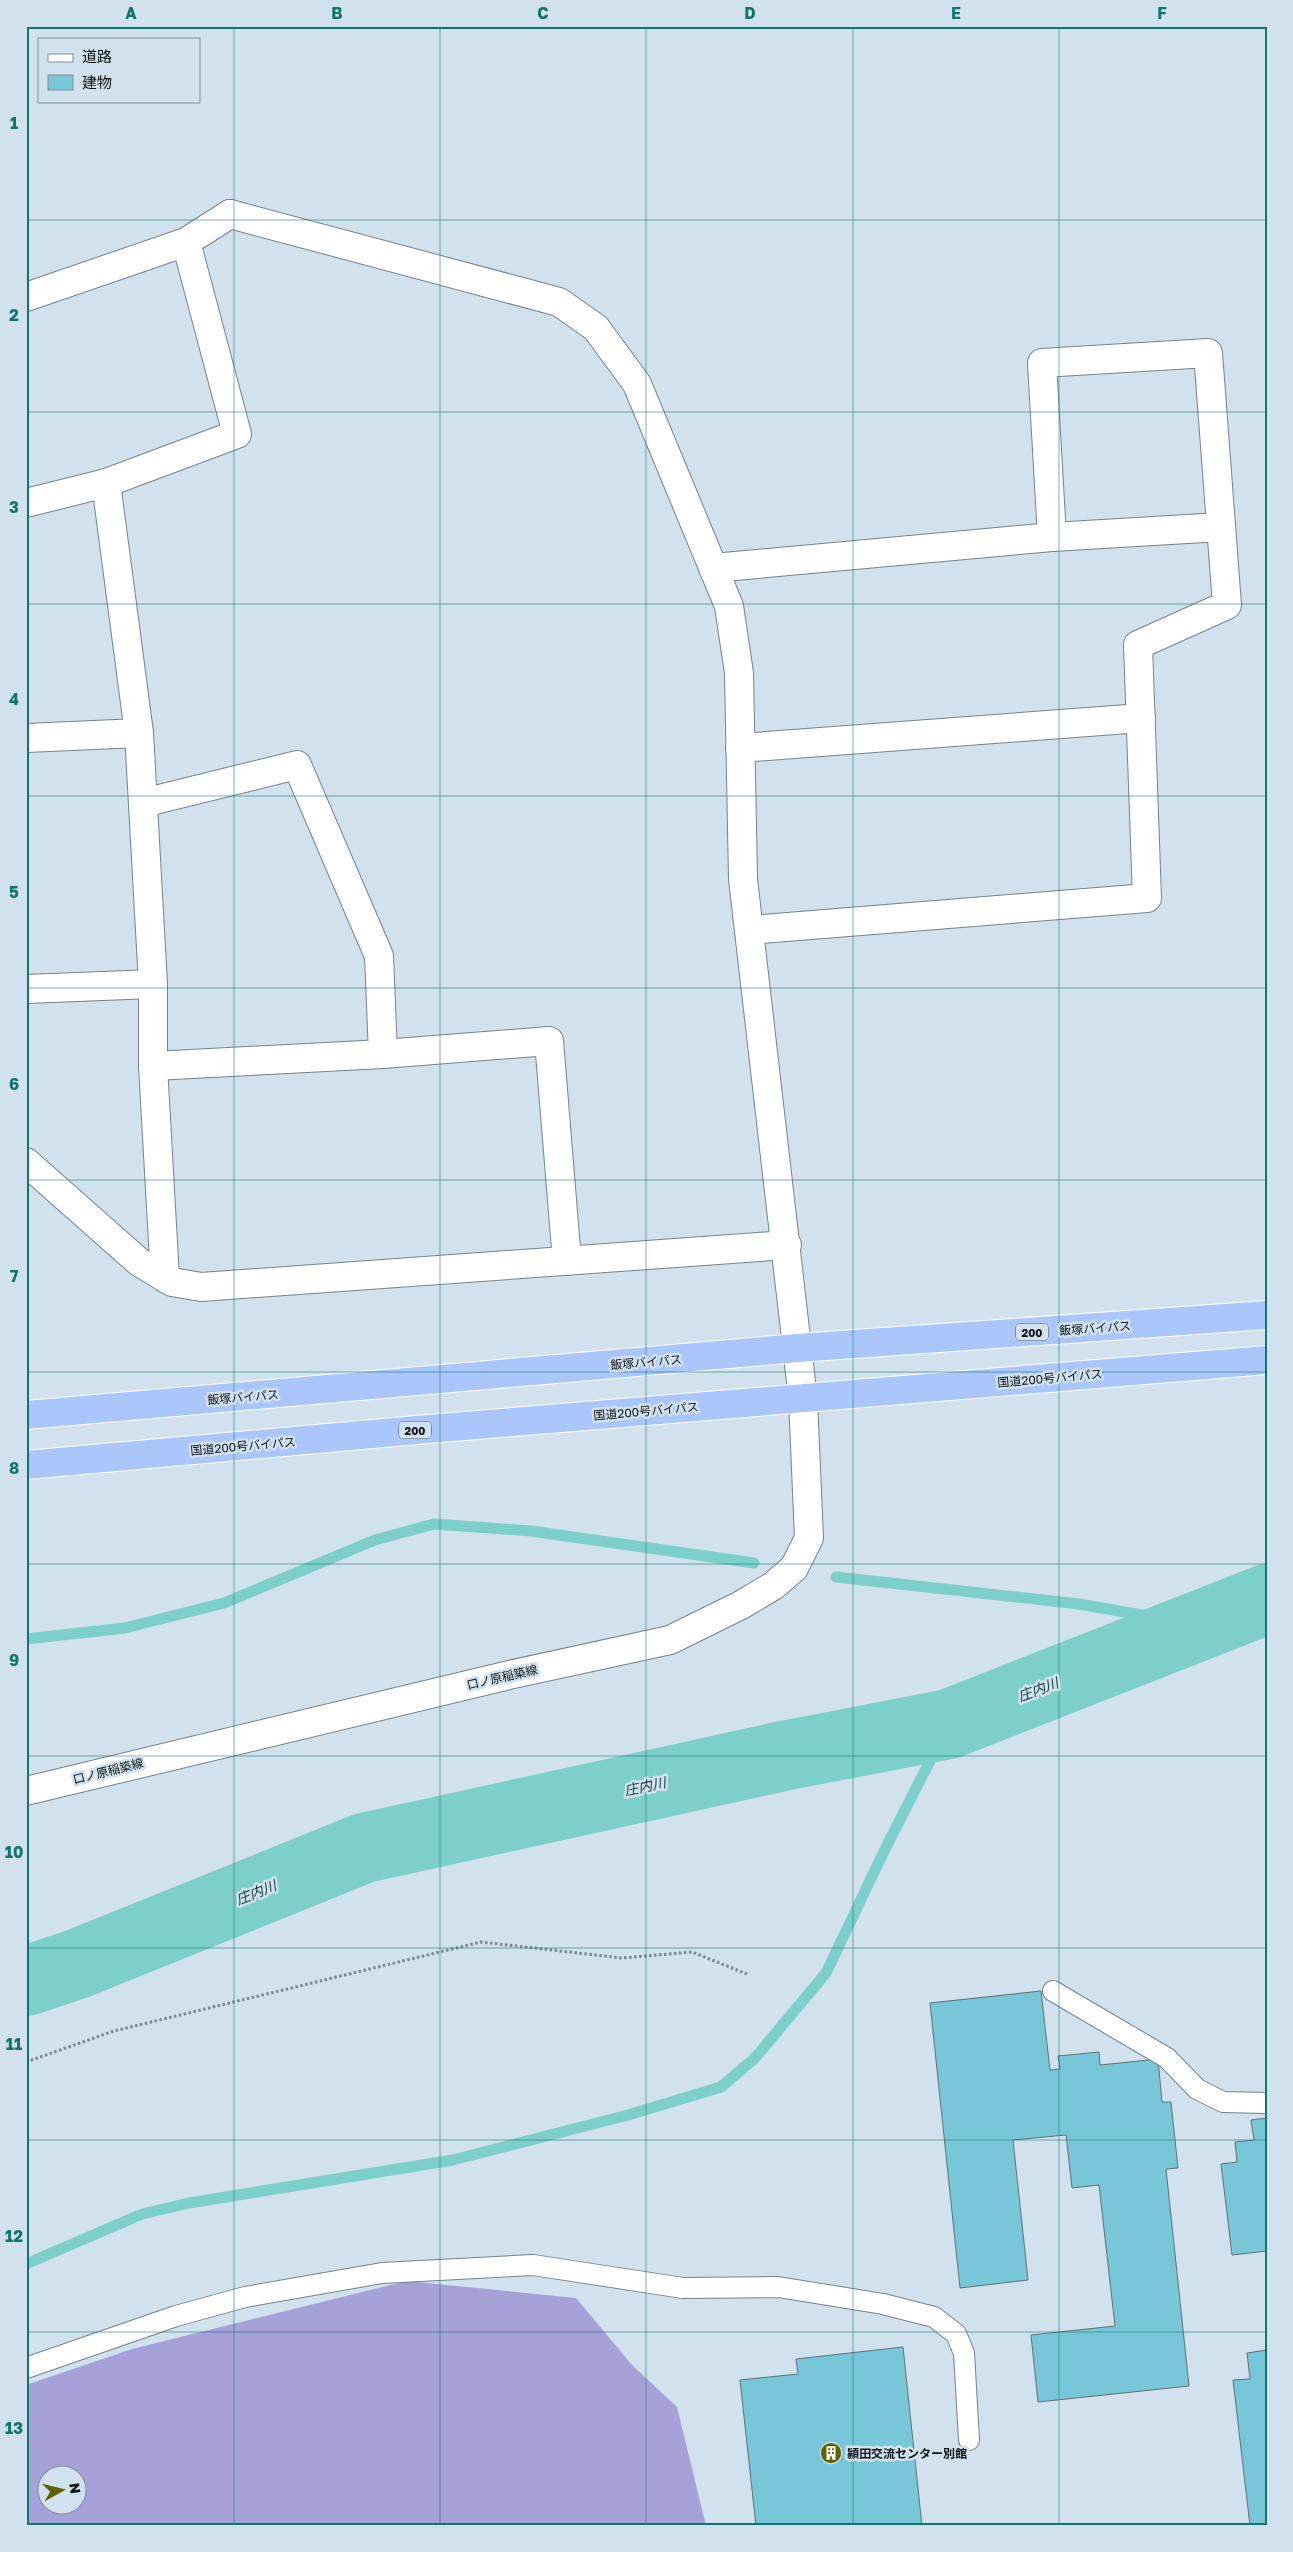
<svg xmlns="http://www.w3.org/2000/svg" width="1293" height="2552" viewBox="0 0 1293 2552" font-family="'Golos Text','Noto Sans JP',sans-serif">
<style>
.forest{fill:#a7a1da;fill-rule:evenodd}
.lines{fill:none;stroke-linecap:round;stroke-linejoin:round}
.stream{stroke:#7dcfc9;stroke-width:11}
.river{stroke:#7dcfc9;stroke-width:70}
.building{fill:#78c7d9;stroke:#5f7277}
.lane-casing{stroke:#75838e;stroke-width:22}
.street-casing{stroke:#75838e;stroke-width:30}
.secondary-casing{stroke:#75838e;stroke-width:30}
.highway-casing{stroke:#fff;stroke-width:30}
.path{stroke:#7c878f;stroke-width:3;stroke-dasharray:2.5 2.5;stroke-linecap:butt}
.lane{stroke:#fff;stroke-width:20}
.street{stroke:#fff;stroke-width:28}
.secondary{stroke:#fff;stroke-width:28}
.highway{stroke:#abc6fb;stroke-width:28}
.grid{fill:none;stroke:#0f766e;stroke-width:1;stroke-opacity:0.55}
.labels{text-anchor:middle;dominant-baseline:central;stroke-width:5;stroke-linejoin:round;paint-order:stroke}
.shield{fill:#d1e1ed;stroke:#485156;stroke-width:1}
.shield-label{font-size:11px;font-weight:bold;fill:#0d1316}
.street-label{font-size:12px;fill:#0d1316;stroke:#d1e1ed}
.poi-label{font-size:12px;font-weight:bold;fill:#0d1316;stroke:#d1e1ed;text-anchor:start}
.water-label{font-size:14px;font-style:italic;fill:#123a37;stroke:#d1e1ed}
.neatline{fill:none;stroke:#0f766e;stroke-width:2}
.grid-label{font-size:16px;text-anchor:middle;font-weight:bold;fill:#0f766e}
</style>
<rect width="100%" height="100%" fill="#d1e1ed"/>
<!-- forest -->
<path class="forest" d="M 407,2281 L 576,2298 L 632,2365 L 677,2407 L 706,2526 L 26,2526 L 26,2385 L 132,2349 ZM 48,2474 L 78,2474 L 78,2504 L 48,2504 Z"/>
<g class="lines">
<!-- stream -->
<g class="stream">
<path d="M 836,1577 L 1079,1604 L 1204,1626"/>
<path d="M 26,1639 L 125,1628 L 224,1603 L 375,1540 L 434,1524 L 531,1531 L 754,1563"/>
<path d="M 26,2264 L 142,2214 L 189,2203 L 453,2160 L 628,2115 L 721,2087 L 755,2058 L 826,1973 L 886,1847 L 949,1724"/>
</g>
<!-- river -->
<path class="river" d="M 26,1981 L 77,1964 L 364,1848 L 788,1755 L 949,1724 L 1267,1599"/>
</g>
<!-- building -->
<g class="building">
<path d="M 1041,1991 L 1050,2070 L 1060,2069 L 1058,2056 L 1099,2052 L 1100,2065 L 1158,2059 L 1162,2102 L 1171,2102 L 1178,2168 L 1166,2169 L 1189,2386 L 1038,2402 L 1031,2335 L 1115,2326 L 1099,2185 L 1072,2188 L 1066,2135 L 1013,2140 L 1028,2280 L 960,2288 L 930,2003 Z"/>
<path d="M 1267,2118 L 1267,2251 L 1232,2255 L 1221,2164 L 1237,2162 L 1235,2142 L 1254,2140 L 1251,2120 Z"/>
<path d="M 903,2347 L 922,2526 L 756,2526 L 740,2380 L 798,2374 L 796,2359 Z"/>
<path d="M 1267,2350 L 1267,2526 L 1250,2526 L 1233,2380 L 1250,2379 L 1247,2353 Z"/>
</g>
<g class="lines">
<!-- lane casing -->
<g class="lane-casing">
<g id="lane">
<path d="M 1053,1991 L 1167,2058 L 1197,2089 L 1223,2102 L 1267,2103"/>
<path d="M 26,2368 L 176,2316 L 245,2297 L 382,2273 L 533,2265 L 683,2288 L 778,2287 L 883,2304 L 934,2317 L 956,2334 L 964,2353 L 969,2440"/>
</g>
</g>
<!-- street casing -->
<g class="street-casing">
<g id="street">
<path d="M 26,297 L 186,242 L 230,214"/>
<path d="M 26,503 L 106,483 L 237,434 L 186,242"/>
<path d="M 1052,537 L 1221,527"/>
<path d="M 713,568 L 1052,537 L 1042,363 L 1208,353 L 1227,605 L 1138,645 L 1147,898 L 749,930"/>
<path d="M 26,738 L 139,733"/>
<path d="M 740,748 L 1141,718"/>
<path d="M 143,803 L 297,765 L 379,956 L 383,1054"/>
<path d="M 26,989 L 153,984"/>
<path d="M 153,1066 L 383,1054 L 549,1041 L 567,1261"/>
</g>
</g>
<!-- secondary casing -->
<g class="secondary-casing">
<g id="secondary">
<path d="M 106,483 L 139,733 L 153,984 L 153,1066 L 165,1278"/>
<path d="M 26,1162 L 139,1262 L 172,1282 L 201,1287 L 787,1245"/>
<path d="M 26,1791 L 509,1675 L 670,1640 L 741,1605 L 773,1586 L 794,1568 L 809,1538 L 803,1399 L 743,879 L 739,673 L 729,606 L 637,384 L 596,328 L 559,302 L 230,214"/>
</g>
</g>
<!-- highway casing -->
<g class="highway-casing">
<g id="highway">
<path d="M 26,1415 L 798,1348 L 1267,1315"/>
<path d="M 26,1465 L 428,1429 L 1267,1360"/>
</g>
</g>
<!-- path -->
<path class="path" d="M 26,2062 L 114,2031 L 481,1942 L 622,1958 L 692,1952 L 747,1974"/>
<!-- lane -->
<use href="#lane" class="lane"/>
<!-- street -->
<use href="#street" class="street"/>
<!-- secondary -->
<use href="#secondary" class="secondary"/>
<!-- highway -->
<use href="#highway" class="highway"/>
</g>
<!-- grid -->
<path class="grid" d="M 234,26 L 234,2526M 440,26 L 440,2526M 646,26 L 646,2526M 853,26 L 853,2526M 1059,26 L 1059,2526M 26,220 L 1267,220M 26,412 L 1267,412M 26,604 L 1267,604M 26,796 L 1267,796M 26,988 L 1267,988M 26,1180 L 1267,1180M 26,1372 L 1267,1372M 26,1564 L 1267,1564M 26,1756 L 1267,1756M 26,1948 L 1267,1948M 26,2140 L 1267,2140M 26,2332 L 1267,2332"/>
<!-- icons -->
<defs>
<g id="building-disc" transform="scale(1.125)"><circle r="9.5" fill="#5c6300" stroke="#d1e1ed"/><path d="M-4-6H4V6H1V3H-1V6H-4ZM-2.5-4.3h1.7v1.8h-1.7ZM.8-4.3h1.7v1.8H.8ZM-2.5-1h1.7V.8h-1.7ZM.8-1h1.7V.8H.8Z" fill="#fff"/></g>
</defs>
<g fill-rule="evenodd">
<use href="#building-disc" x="831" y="2453"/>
</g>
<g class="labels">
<!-- shield labels -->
<g class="shield">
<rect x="1016" y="1323.5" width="32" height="17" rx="4"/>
<rect x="399" y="1421.5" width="32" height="17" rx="4"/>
</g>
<g class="shield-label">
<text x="1032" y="1332">200</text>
<text x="415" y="1430">200</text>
</g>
<!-- street labels -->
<g class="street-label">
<text transform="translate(1095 1328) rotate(-4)">飯塚バイパス</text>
<text transform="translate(646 1362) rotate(-5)">飯塚バイパス</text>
<text transform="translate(1050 1378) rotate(-5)">国道200号バイパス</text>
<text transform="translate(243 1397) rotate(-5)">飯塚バイパス</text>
<text transform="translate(646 1411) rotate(-5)">国道200号バイパス</text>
<text transform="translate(243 1446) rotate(-5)">国道200号バイパス</text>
<text transform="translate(502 1677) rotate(-13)">口ノ原稲築線</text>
<text transform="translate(108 1771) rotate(-14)">口ノ原稲築線</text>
</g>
<!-- poi labels -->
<g class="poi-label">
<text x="847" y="2453">頴田交流センター別館</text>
</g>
<!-- water labels -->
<g class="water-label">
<text transform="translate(1038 1689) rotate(-21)">庄内川</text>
<text transform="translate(645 1786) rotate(-12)">庄内川</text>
<text transform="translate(256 1892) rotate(-22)">庄内川</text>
</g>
</g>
<!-- border -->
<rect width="1293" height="2552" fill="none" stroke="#d1e1ed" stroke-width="55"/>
<!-- legend -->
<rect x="38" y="38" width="162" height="65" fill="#d1e1ed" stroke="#838f97"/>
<rect x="48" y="54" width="25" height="8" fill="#ffffff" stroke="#838f97"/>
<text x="82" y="62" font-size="15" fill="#0d1316">道路</text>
<rect x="48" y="75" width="25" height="15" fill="#78c7d9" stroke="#838f97"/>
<text x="82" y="88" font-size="15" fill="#0d1316">建物</text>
<!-- north arrow -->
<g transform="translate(62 2490) rotate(82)"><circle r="24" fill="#d1e1ed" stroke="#838f97"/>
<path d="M0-4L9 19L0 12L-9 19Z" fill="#5c6300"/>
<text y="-8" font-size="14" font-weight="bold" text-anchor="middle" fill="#0d1316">N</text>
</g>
<rect x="28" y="28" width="1238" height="2496" class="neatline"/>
<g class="grid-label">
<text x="131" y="19">A</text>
<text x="337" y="19">B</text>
<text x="543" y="19">C</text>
<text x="750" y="19">D</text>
<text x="956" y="19">E</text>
<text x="1162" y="19">F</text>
<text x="14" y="129">1</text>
<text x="14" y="321">2</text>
<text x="14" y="513">3</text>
<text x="14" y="705">4</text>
<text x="14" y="898">5</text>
<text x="14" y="1090">6</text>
<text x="14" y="1282">7</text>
<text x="14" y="1474">8</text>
<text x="14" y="1666">9</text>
<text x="14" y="1858">10</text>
<text x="14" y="2050">11</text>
<text x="14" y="2242">12</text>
<text x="14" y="2434">13</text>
</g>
</svg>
